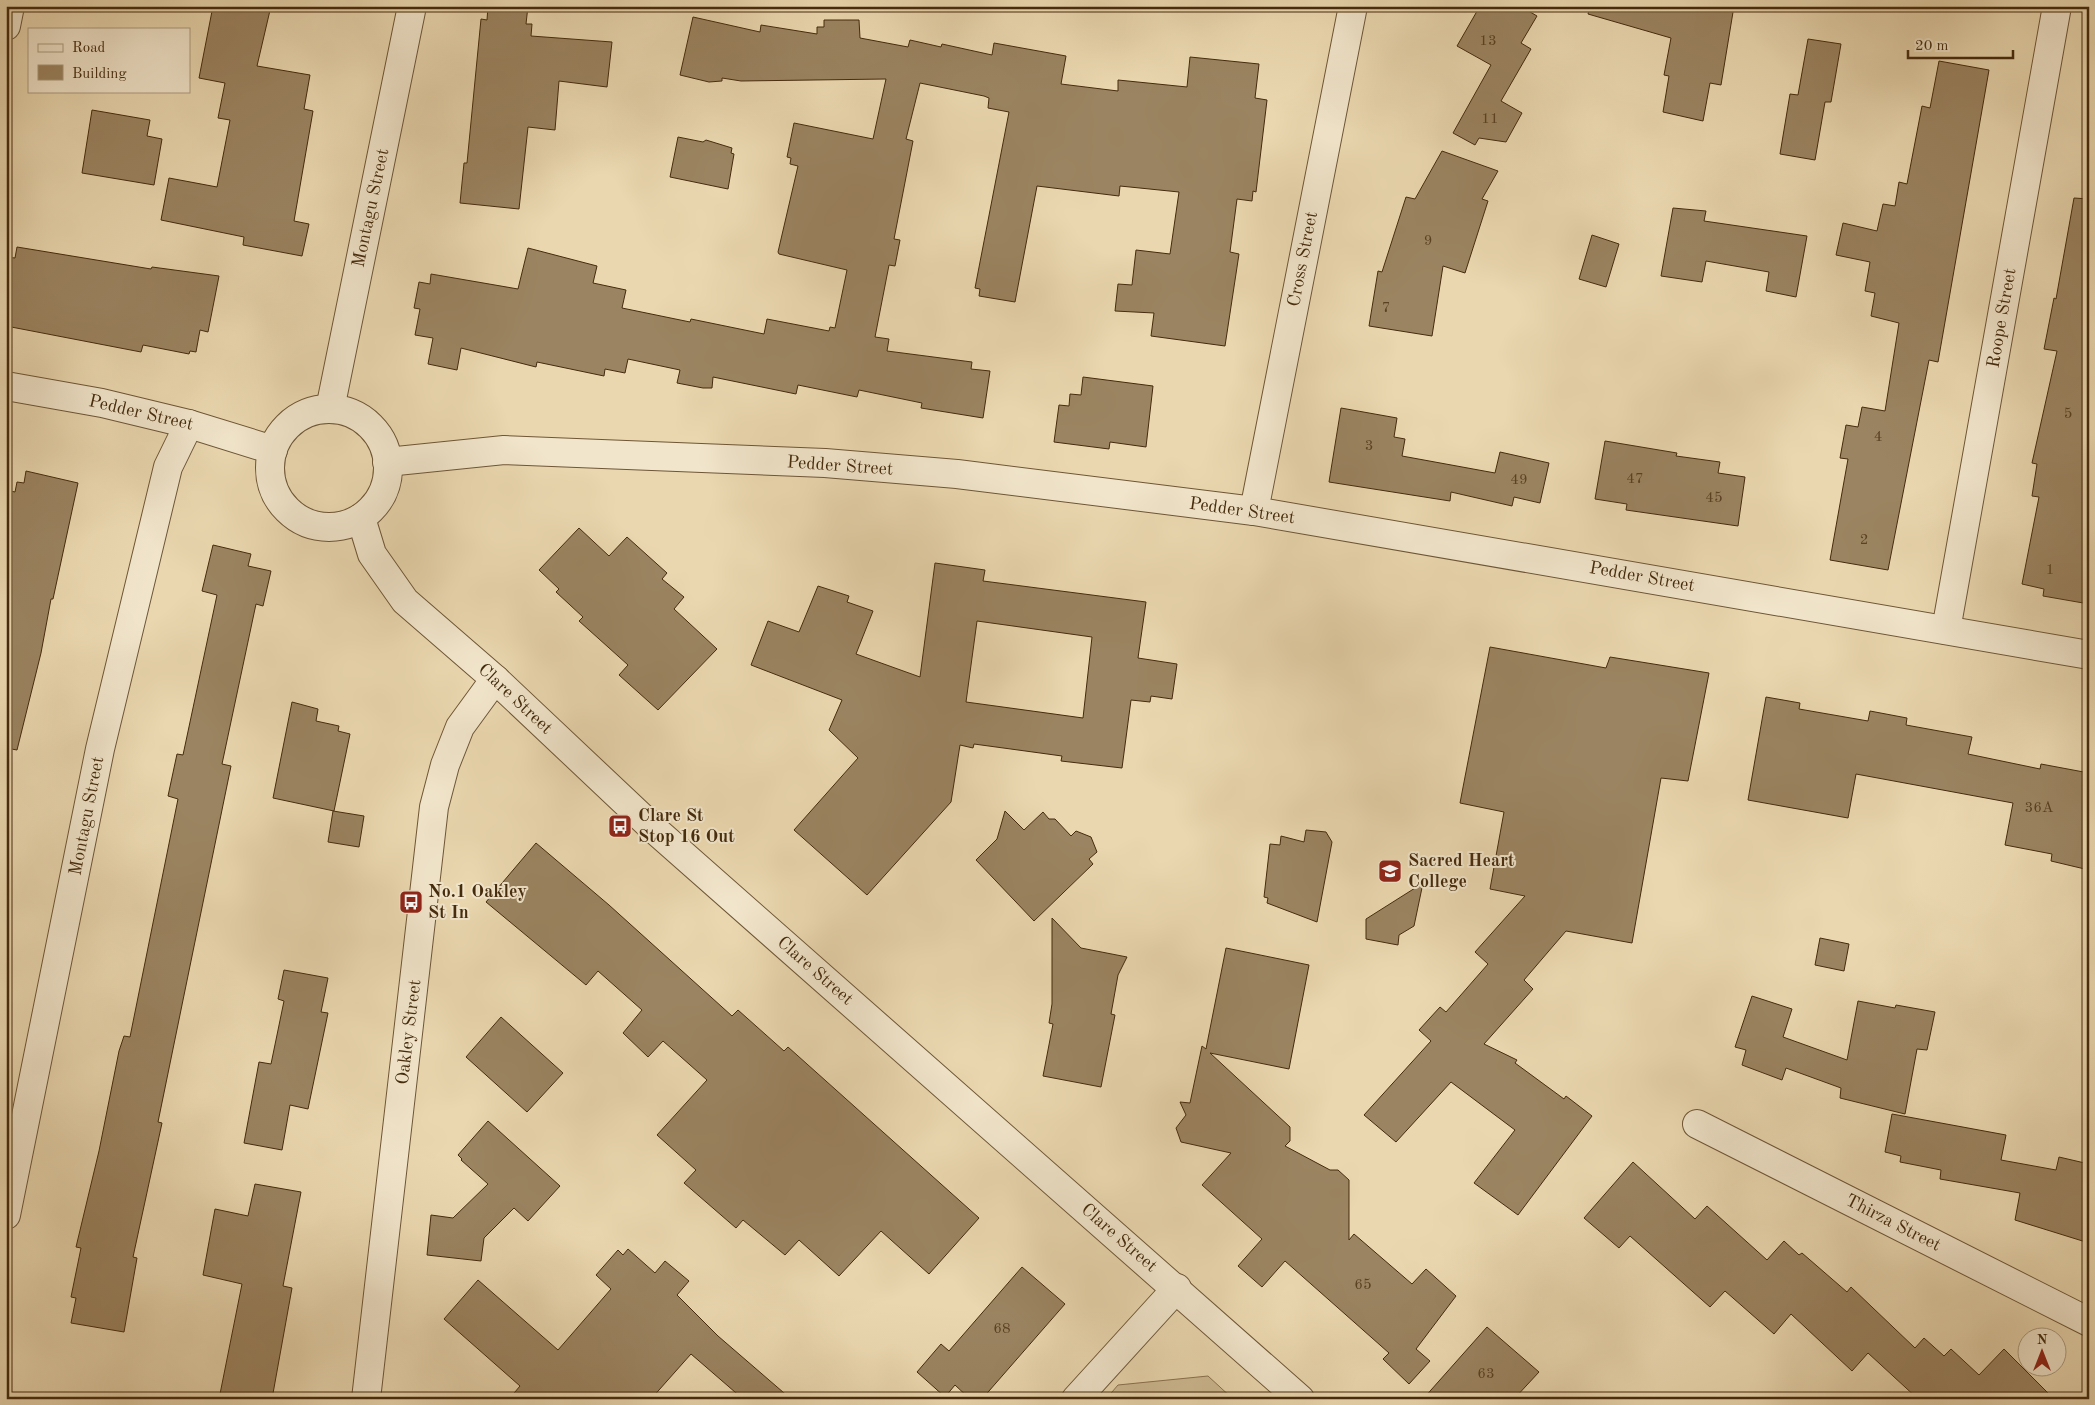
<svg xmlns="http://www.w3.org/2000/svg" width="2095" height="1405" viewBox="0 0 2095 1405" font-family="'Old Standard TT',serif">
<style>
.green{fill:#ceba93;stroke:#8a7250}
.building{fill:#9b8461;stroke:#452b0d;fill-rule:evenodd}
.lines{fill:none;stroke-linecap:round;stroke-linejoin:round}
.minor-casing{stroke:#6e5636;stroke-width:30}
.minor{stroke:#f1e5cb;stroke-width:28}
.labels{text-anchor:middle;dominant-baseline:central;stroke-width:4;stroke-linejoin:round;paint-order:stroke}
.number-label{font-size:15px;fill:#5a4122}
.street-label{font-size:18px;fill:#452b0d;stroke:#f1e5cb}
.poi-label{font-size:18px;font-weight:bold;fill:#452b0d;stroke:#f1e5cb;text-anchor:start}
</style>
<rect width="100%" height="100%" fill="#ead7af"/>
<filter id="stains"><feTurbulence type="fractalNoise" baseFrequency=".004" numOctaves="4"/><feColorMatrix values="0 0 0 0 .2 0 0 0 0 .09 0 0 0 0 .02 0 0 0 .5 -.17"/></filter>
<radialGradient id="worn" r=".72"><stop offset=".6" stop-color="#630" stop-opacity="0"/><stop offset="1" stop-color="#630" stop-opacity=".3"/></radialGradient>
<!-- green -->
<path class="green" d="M 1208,1376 L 1233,1399 L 1106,1399 L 1118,1385 Z"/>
<!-- building -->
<g class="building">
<path d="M 213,6 L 271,6 L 257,66 L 310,75 L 304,109 L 313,111 L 294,221 L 309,224 L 302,256 L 243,245 L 244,237 L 161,220 L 169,178 L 217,187 L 230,120 L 218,118 L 225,83 L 199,78 Z"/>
<path d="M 488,6 L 528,6 L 526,24 L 532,24 L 531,36 L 612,42 L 607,87 L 559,81 L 555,130 L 528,127 L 519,209 L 460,203 L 464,163 L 467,163 L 481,19 L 487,20 Z"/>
<path d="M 1480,6 L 1520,6 L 1537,16 L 1521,43 L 1531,49 L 1501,101 L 1522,113 L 1506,142 L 1479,138 L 1475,145 L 1453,133 L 1491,65 L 1457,46 Z"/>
<path d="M 1590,6 L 1734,6 L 1721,85 L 1710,83 L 1703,121 L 1663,112 L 1669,76 L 1664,75 L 1671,38 L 1588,14 Z"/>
<path d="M 693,17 L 760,32 L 761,25 L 817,34 L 817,27 L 824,27 L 824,20 L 859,20 L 860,38 L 908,47 L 910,40 L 941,47 L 942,44 L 992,55 L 994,43 L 1066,56 L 1061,84 L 1118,91 L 1118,80 L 1187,87 L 1190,57 L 1259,64 L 1255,98 L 1267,100 L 1256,192 L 1253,191 L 1252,201 L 1237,199 L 1230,252 L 1239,254 L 1225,346 L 1151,336 L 1154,313 L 1115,311 L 1118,284 L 1132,285 L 1136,250 L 1170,254 L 1179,192 L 1120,186 L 1119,196 L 1037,186 L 1015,302 L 979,296 L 980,289 L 975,288 L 1009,112 L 988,108 L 989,98 L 984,96 L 920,83 L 906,139 L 913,141 L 894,239 L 900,240 L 895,266 L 889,265 L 875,337 L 889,339 L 887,351 L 972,362 L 971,369 L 990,371 L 983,418 L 921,408 L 922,403 L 859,390 L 857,397 L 798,385 L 796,394 L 713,377 L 712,388 L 703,388 L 677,383 L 680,370 L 628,359 L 625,373 L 605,369 L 604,376 L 537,362 L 536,367 L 461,348 L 457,370 L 428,364 L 433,338 L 415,335 L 420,309 L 414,308 L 419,282 L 430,284 L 431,274 L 518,289 L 528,248 L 597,266 L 593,283 L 626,290 L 622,308 L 690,322 L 691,319 L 764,334 L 767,319 L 829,331 L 830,327 L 835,328 L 847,270 L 779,254 L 778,252 L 798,166 L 790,164 L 791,158 L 787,157 L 794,123 L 873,139 L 886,79 L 741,81 L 722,78 L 722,81 L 709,82 L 680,75 Z"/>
<path d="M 1808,39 L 1841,44 L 1831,102 L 1825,102 L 1815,160 L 1780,154 L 1790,94 L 1798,95 Z"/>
<path d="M 1939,61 L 1989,70 L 1938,362 L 1929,360 L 1888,570 L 1830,560 L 1848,459 L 1840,458 L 1846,425 L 1858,427 L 1862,407 L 1885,411 L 1899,323 L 1871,316 L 1875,293 L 1865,291 L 1870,262 L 1836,255 L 1843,223 L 1877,231 L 1883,204 L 1895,206 L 1899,182 L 1907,184 L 1922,106 L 1930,108 Z"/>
<path d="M 92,110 L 150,120 L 147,136 L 162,139 L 154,185 L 82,173 Z"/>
<path d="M 678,137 L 703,142 L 706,140 L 732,148 L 731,153 L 734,154 L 728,189 L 670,177 Z"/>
<path d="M 1442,151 L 1498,171 L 1482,199 L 1488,201 L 1465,273 L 1443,266 L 1432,336 L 1369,326 L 1378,271 L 1382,272 L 1406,197 L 1415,199 Z"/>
<path d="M 2074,198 L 2089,199 L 2089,604 L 2043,596 L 2044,589 L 2022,584 L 2039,497 L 2032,496 L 2037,464 L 2032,463 L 2057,351 L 2044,349 L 2054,298 L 2056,299 Z"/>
<path d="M 1673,208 L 1706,211 L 1704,221 L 1807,236 L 1796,297 L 1766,291 L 1769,272 L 1706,261 L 1702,282 L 1661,276 Z"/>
<path d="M 1592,235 L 1619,244 L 1606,287 L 1579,279 Z"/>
<path d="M 17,247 L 151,269 L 152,267 L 219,276 L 208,332 L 200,330 L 196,352 L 190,351 L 189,354 L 143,345 L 141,352 L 6,326 L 6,257 L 15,258 Z"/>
<path d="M 1083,377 L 1153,386 L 1146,447 L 1110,442 L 1109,449 L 1054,442 L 1059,405 L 1069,406 L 1070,394 L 1081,395 Z"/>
<path d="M 1341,408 L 1397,418 L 1394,437 L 1405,439 L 1402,456 L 1495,473 L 1500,452 L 1549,463 L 1540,503 L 1514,497 L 1512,506 L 1451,492 L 1450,501 L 1329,482 Z"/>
<path d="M 1605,441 L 1677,453 L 1676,456 L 1720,462 L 1718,473 L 1745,477 L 1738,526 L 1626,510 L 1627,504 L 1595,499 Z"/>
<path d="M 26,471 L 78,483 L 53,599 L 51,599 L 41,653 L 17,750 L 6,748 L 6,490 L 15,492 L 17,482 L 24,483 Z"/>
<path d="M 579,528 L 609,556 L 627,537 L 667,573 L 662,579 L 684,597 L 674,609 L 717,649 L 658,710 L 619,675 L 628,665 L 579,621 L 583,617 L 556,592 L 559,589 L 539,570 Z"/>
<path d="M 213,545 L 251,554 L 248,566 L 271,571 L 263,606 L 256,604 L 222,764 L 231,766 L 158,1122 L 162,1123 L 133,1257 L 137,1258 L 124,1332 L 71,1323 L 76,1298 L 71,1297 L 81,1248 L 76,1247 L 99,1151 L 119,1051 L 124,1036 L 130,1037 L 178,799 L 168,796 L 177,754 L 183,755 L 217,595 L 202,591 Z"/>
<path d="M 935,563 L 985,570 L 983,581 L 1146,602 L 1138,658 L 1177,664 L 1172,699 L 1151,696 L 1150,702 L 1131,700 L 1122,768 L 1061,761 L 1062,756 L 974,744 L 973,748 L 960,745 L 951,802 L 867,895 L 794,830 L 858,758 L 829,730 L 842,700 L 751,665 L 768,621 L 799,632 L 818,586 L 849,596 L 847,602 L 873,611 L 856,654 L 920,677 ZM 977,621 L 1092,637 L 1083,718 L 966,702 Z"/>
<path d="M 1490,647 L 1606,668 L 1610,657 L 1709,673 L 1688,781 L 1661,778 L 1632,943 L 1566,931 L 1524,980 L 1533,989 L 1484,1044 L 1517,1060 L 1515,1063 L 1564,1099 L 1566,1096 L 1592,1116 L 1518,1215 L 1474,1183 L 1515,1130 L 1451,1082 L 1396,1142 L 1364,1115 L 1431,1041 L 1419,1030 L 1440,1007 L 1446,1012 L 1488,964 L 1475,952 L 1525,896 L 1490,889 L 1504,812 L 1460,803 Z"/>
<path d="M 1766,697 L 1800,703 L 1799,709 L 1868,721 L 1870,711 L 1907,718 L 1906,725 L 1972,737 L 1968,754 L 2040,769 L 2041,764 L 2089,773 L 2089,870 L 2051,861 L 2052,854 L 2005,845 L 2013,803 L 1856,774 L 1848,818 L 1748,800 Z"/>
<path d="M 292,702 L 318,709 L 316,721 L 339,726 L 338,731 L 350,734 L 334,811 L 273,798 Z"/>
<path d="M 333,811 L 364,816 L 359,847 L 328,842 Z"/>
<path d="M 1005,811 L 1024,830 L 1043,812 L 1049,819 L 1055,819 L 1071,836 L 1076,831 L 1091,837 L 1097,852 L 1089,859 L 1093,864 L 1034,921 L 976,860 L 997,839 Z"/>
<path d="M 1306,830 L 1326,832 L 1332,842 L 1317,922 L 1267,903 L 1268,898 L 1264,897 L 1270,844 L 1280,845 L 1281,836 L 1304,842 Z"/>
<path d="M 536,843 L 609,905 L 732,1016 L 738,1010 L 784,1051 L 788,1047 L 979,1218 L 929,1274 L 881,1231 L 839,1276 L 799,1240 L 785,1255 L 743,1220 L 736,1228 L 684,1183 L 696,1170 L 657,1135 L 707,1080 L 663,1041 L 648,1057 L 623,1033 L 642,1010 L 598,971 L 586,985 L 486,902 Z"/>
<path d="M 1423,883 L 1414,926 L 1399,935 L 1398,945 L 1366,939 L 1366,919 Z"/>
<path d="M 1052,918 L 1081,948 L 1127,957 L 1118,975 L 1111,1014 L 1115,1015 L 1101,1087 L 1043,1076 L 1053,1024 L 1049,1023 L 1052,1004 Z"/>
<path d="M 1820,938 L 1849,944 L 1844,971 L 1815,965 Z"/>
<path d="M 1226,948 L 1309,965 L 1289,1069 L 1210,1053 L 1290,1127 L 1290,1141 L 1285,1146 L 1330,1170 L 1338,1170 L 1349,1180 L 1349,1240 L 1354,1234 L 1412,1284 L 1426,1269 L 1456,1296 L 1416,1349 L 1430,1361 L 1409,1384 L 1383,1359 L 1389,1353 L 1285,1261 L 1262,1287 L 1238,1266 L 1262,1239 L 1202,1185 L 1231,1153 L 1181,1142 L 1176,1128 L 1186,1115 L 1180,1102 L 1190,1103 L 1202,1046 L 1206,1049 Z"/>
<path d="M 284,970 L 328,978 L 321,1012 L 328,1013 L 308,1109 L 290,1105 L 282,1150 L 244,1143 L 259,1062 L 271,1064 L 284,1001 L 278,999 Z"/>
<path d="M 1752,996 L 1792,1009 L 1783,1037 L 1847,1060 L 1858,1001 L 1895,1008 L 1896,1005 L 1935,1012 L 1927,1050 L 1917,1049 L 1905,1114 L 1840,1098 L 1841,1088 L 1786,1068 L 1782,1080 L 1742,1065 L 1746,1050 L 1735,1047 Z"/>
<path d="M 501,1017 L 563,1073 L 527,1112 L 466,1057 Z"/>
<path d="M 1892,1114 L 2006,1135 L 2001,1160 L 2056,1170 L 2059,1157 L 2089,1164 L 2089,1243 L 2015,1220 L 2020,1193 L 1940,1179 L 1941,1170 L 1900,1162 L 1901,1156 L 1885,1152 Z"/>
<path d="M 488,1121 L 560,1186 L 528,1221 L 514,1208 L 484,1238 L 481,1261 L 427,1255 L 431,1215 L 453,1218 L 488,1184 L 461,1160 L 462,1159 L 458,1155 Z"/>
<path d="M 1633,1162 L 1695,1219 L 1707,1206 L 1767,1260 L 1784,1241 L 1799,1255 L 1802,1253 L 1847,1292 L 1851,1287 L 1915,1348 L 1924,1338 L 1944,1356 L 1951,1349 L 1979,1375 L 2004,1349 L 2054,1399 L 1918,1399 L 1868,1353 L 1852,1371 L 1791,1314 L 1774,1334 L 1725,1291 L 1710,1307 L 1630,1236 L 1619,1248 L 1584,1218 Z"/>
<path d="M 255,1184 L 301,1192 L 283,1286 L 292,1288 L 272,1399 L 219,1399 L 242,1284 L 203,1275 L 215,1209 L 248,1216 Z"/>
<path d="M 628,1249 L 655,1273 L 665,1261 L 689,1281 L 677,1295 L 718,1336 L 791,1399 L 743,1399 L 691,1354 L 651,1399 L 509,1399 L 520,1386 L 444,1319 L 478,1280 L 558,1350 L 611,1289 L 596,1275 L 618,1250 L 623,1255 Z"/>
<path d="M 1022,1267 L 1065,1304 L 982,1399 L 970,1399 L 955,1385 L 945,1397 L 917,1372 L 941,1344 L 949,1351 Z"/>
<path d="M 1487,1327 L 1539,1372 L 1514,1399 L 1423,1399 Z"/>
</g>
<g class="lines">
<!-- minor casing -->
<g class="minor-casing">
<g id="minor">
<path d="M 6,26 L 10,6"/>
<path d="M 6,386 L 102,403 L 189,424 L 273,450"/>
<path d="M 330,409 L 412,6"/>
<circle cx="329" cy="468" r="59"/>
<path d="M 387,462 L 504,450 L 825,463 L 957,474 L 1254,511 L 2089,655"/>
<path d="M 1254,511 L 1353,6"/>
<path d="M 361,518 L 372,554 L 405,601 L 495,679 L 655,830 L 1300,1399"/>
<path d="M 1946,630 L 2057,6"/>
<path d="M 1697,1124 L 2089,1322"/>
<path d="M 6,1215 L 100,749 L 168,467 L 189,424"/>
<path d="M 366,1399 L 434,807 L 445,765 L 460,727 L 495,679"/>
<path d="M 1076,1399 L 1177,1288"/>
</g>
</g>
<!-- minor -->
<use href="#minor" class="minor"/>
</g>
<!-- icons -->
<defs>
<g id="bus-square" transform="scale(1.25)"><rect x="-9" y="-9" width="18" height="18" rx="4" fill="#8f2418" stroke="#f1e5cb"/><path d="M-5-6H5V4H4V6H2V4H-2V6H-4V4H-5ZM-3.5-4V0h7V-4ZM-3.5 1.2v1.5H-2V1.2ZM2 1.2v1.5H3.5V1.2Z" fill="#fff"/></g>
<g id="school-square" transform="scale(1.25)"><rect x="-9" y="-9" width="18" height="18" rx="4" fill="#8f2418" stroke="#f1e5cb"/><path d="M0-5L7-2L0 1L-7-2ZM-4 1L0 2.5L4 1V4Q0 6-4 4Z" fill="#fff"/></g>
</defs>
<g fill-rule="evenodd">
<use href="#bus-square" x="620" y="826"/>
<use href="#school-square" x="1390" y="871"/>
<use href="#bus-square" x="411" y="902"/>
</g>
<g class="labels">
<!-- number labels -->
<g class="number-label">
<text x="1488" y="41">13</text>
<text x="1490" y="119">11</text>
<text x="1428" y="241">9</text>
<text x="1386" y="308">7</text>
<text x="2068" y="414">5</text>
<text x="1878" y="437">4</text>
<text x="1369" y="446">3</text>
<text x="1635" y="479">47</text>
<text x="1519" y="480">49</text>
<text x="1714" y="498">45</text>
<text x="1864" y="540">2</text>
<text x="2050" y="570">1</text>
<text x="2039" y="808">36A</text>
<text x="1363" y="1285">65</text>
<text x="1002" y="1329">68</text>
<text x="1486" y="1374">63</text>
</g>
<!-- street labels -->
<g class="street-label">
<text transform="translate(371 208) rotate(-78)">Montagu Street</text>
<text transform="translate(1303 259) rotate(-79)">Cross Street</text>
<text transform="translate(2002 318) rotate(-80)">Roope Street</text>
<text transform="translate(141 413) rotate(13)">Pedder Street</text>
<text transform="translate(840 466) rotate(4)">Pedder Street</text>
<text transform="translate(1242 511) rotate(8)">Pedder Street</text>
<text transform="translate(1642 577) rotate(10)">Pedder Street</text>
<text transform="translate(515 699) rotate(43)">Clare Street</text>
<text transform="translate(87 816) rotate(-79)">Montagu Street</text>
<text transform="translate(815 971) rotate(41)">Clare Street</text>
<text transform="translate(409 1032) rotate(-83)">Oakley Street</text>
<text transform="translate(1893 1223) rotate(27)">Thirza Street</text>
<text transform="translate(1119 1238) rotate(41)">Clare Street</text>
</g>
<!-- poi labels -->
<g class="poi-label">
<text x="638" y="816">Clare St<tspan x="638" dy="21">Stop 16 Out</tspan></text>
<text x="1408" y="861">Sacred Heart<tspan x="1408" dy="21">College</tspan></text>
<text x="428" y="892">No.1 Oakley<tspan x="428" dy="21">St In</tspan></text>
</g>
</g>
<!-- margin -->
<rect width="2095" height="1405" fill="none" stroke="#ead7af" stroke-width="25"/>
<rect x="8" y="8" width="2080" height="1390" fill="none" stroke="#452b0d" stroke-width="2.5"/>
<rect x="12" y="12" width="2070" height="1380" fill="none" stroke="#452b0d"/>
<!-- legend -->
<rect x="28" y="28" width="162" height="65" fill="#f1e5cb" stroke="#ac9b7f"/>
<rect x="38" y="44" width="25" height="8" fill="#f1e5cb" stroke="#ac9b7f"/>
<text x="72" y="52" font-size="15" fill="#452b0d">Road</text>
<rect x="38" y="65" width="25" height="15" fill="#9b8461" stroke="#ac9b7f"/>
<text x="72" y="78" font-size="15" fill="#452b0d">Building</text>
<!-- north arrow -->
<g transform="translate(2042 1352)"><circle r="24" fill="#f1e5cb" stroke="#ac9b7f"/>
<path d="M0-4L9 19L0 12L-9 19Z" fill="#8f2418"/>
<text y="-8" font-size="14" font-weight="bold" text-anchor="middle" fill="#452b0d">N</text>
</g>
<!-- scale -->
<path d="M1908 50v8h105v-8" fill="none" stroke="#452b0d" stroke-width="2.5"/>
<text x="1915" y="50" font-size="15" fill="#452b0d" stroke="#f1e5cb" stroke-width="4" paint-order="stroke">20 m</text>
<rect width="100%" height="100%" filter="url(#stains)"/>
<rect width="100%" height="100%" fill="url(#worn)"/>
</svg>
